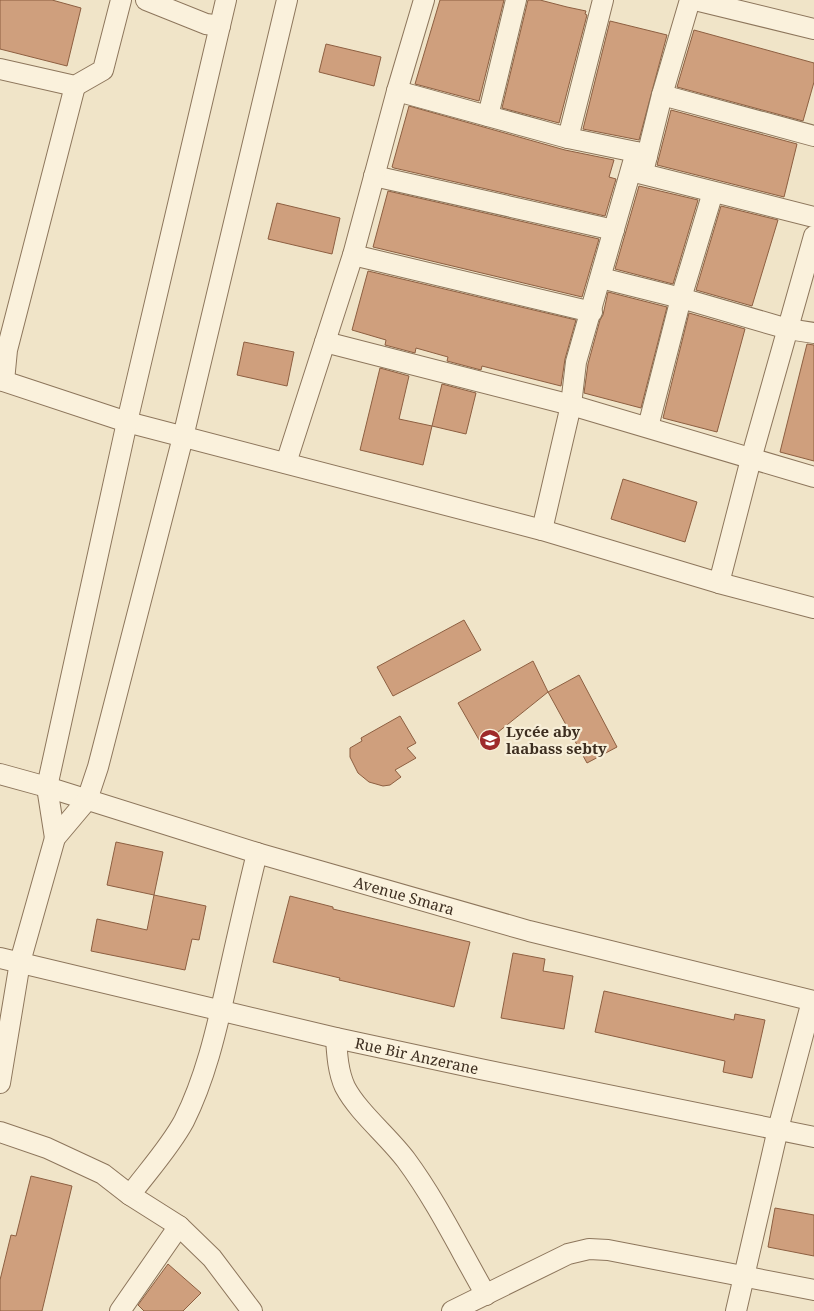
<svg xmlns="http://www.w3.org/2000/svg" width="814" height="1311" viewBox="0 0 814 1311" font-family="'Noto Serif',serif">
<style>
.building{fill:#cf9f7d;stroke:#8d5f41}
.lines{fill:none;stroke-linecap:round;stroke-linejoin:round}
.street-casing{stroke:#8d765c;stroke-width:22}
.street{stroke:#faf1dc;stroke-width:20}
.labels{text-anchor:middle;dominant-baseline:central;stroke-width:4.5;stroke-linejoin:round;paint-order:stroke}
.poi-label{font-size:15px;font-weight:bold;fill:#3d2e20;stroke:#f7eed8;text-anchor:start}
.street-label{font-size:15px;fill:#3d2e20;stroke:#f7eed8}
</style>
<rect width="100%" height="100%" fill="#f0e4c8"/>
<!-- building -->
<g class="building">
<path d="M 0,0 L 52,0 L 81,8 L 67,66 L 0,49 Z"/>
<path d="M 440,0 L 504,0 L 479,101 L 415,84 Z"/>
<path d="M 528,0 L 540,0 L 567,7 L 586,11 L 585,14 L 587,15 L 559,123 L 502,108 Z"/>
<path d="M 610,21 L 667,35 L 639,140 L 583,129 Z"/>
<path d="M 694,30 L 814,63 L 814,82 L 803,121 L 677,87 Z"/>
<path d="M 326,44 L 381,57 L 374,86 L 319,72 Z"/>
<path d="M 409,106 L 565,150 L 614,160 L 609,177 L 616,179 L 605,216 L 394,168 L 392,167 Z"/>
<path d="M 671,110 L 797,144 L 784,197 L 657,165 Z"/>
<path d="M 639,186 L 698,200 L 673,284 L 615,269 Z"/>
<path d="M 388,191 L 599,239 L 582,297 L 373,247 Z"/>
<path d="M 277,203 L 340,218 L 332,254 L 268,239 Z"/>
<path d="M 721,206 L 778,220 L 752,306 L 696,290 Z"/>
<path d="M 368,271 L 576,320 L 565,359 L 561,386 L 482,366 L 481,370 L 447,361 L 448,357 L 416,348 L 415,353 L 385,345 L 386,340 L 352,330 Z"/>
<path d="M 608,292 L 667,307 L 641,408 L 584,393 L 588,364 L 600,320 L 603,315 Z"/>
<path d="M 689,313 L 745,329 L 717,432 L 663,418 Z"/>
<path d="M 244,342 L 294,352 L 287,386 L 237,375 Z"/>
<path d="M 807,344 L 814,345 L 814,461 L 780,452 Z"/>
<path d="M 380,368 L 409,376 L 399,419 L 432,426 L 423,465 L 360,450 Z"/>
<path d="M 442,384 L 476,393 L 466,434 L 432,426 Z"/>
<path d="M 623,479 L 697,502 L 685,542 L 611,519 Z"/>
<path d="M 464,620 L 481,650 L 393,696 L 377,667 Z"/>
<path d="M 533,661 L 548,692 L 482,745 L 458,703 Z"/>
<path d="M 579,675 L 617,747 L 587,763 L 548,692 Z"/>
<path d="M 400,716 L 416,743 L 407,748 L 416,758 L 395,770 L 401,777 L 390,785 L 383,786 L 369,782 L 358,773 L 350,757 L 350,748 L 362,741 L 361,738 Z"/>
<path d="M 116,842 L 163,852 L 154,895 L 107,885 Z"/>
<path d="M 154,895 L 206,906 L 199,940 L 192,939 L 185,970 L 91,951 L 97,919 L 147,930 Z"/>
<path d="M 290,896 L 333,907 L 333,909 L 470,942 L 454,1007 L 339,980 L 340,978 L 273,962 Z"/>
<path d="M 513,953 L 545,959 L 543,971 L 573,976 L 564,1029 L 501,1018 Z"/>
<path d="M 604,991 L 734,1020 L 735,1014 L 765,1020 L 752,1078 L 723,1072 L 725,1061 L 595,1032 Z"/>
<path d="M 31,1176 L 72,1186 L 42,1311 L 0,1311 L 0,1280 L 11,1235 L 16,1236 Z"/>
<path d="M 775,1208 L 814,1215 L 814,1256 L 768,1247 Z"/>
<path d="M 168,1264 L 201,1293 L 183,1311 L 144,1311 L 138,1305 Z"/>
</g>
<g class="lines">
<!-- street casing -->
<g class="street-casing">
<g id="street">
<path d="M 146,0 L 206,24 L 220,26"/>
<path d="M 695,0 L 814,29"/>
<path d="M 0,69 L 75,86 L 103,70 L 121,0"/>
<path d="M 397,91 L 568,138 L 636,152 L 647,156"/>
<path d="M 662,95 L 814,136"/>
<path d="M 488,116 L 516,0"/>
<path d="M 568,138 L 603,0"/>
<path d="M 644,168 L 662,95 L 690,0"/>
<path d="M 631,171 L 814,217"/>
<path d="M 374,176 L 614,230"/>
<path d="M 353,255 L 592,312"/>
<path d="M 601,278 L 681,298 L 788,329 L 814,333"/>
<path d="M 325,342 L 571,405 L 814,477"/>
<path d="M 0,380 L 127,422 L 542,530 L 719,583 L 814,608"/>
<path d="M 4,381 L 7,350 L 75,86"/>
<path d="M 648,427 L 681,298 L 713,192"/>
<path d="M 286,463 L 353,255 L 397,91 L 424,0"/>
<path d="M 542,530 L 571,405 L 576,362 L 636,152"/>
<path d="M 719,583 L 751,459 L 814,236"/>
<path id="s1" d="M 0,774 L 47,787 L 257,853 L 529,931 L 814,1001"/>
<path d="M 55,838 L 47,787 L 127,422 L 226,0"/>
<path id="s2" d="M 0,958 L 336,1038 L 480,1069 L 814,1137"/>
<path d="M 336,1038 C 337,1054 338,1072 345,1087 C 358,1112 388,1136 406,1160 C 437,1202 460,1250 486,1295"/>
<path d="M 0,1083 L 20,962 L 55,838 L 87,800 L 98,767 L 183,437 L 287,0"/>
<path d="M 0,1132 L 47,1148 L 103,1174 L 130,1195 L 179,1226 L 212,1258 L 252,1311"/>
<path d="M 130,1195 C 148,1171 170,1147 184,1121 C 205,1079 216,1032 226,987 C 236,942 246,898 257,853"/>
<path d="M 120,1311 L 179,1226"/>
<path d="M 452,1311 L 568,1254 L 589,1249 L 608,1250 L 814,1290"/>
<path d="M 736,1311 L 778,1129 L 812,1001"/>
</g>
</g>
<!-- street -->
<use href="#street" class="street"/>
</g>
<!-- icons -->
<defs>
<g id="school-disc" transform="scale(1.125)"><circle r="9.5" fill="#9e2a2b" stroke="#f7eed8"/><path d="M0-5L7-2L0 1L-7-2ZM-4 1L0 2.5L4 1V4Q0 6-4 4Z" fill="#fff"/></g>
</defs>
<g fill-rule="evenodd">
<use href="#school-disc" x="490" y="740"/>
</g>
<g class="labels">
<!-- poi labels -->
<g class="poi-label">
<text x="506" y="731">Lycée aby<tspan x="506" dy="17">laabass sebty</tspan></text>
</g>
<!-- street labels -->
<g class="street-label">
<text stroke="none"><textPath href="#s1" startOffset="422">Avenue Smara</textPath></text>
<text stroke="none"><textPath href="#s2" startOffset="428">Rue Bir Anzerane</textPath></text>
</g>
</g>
</svg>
